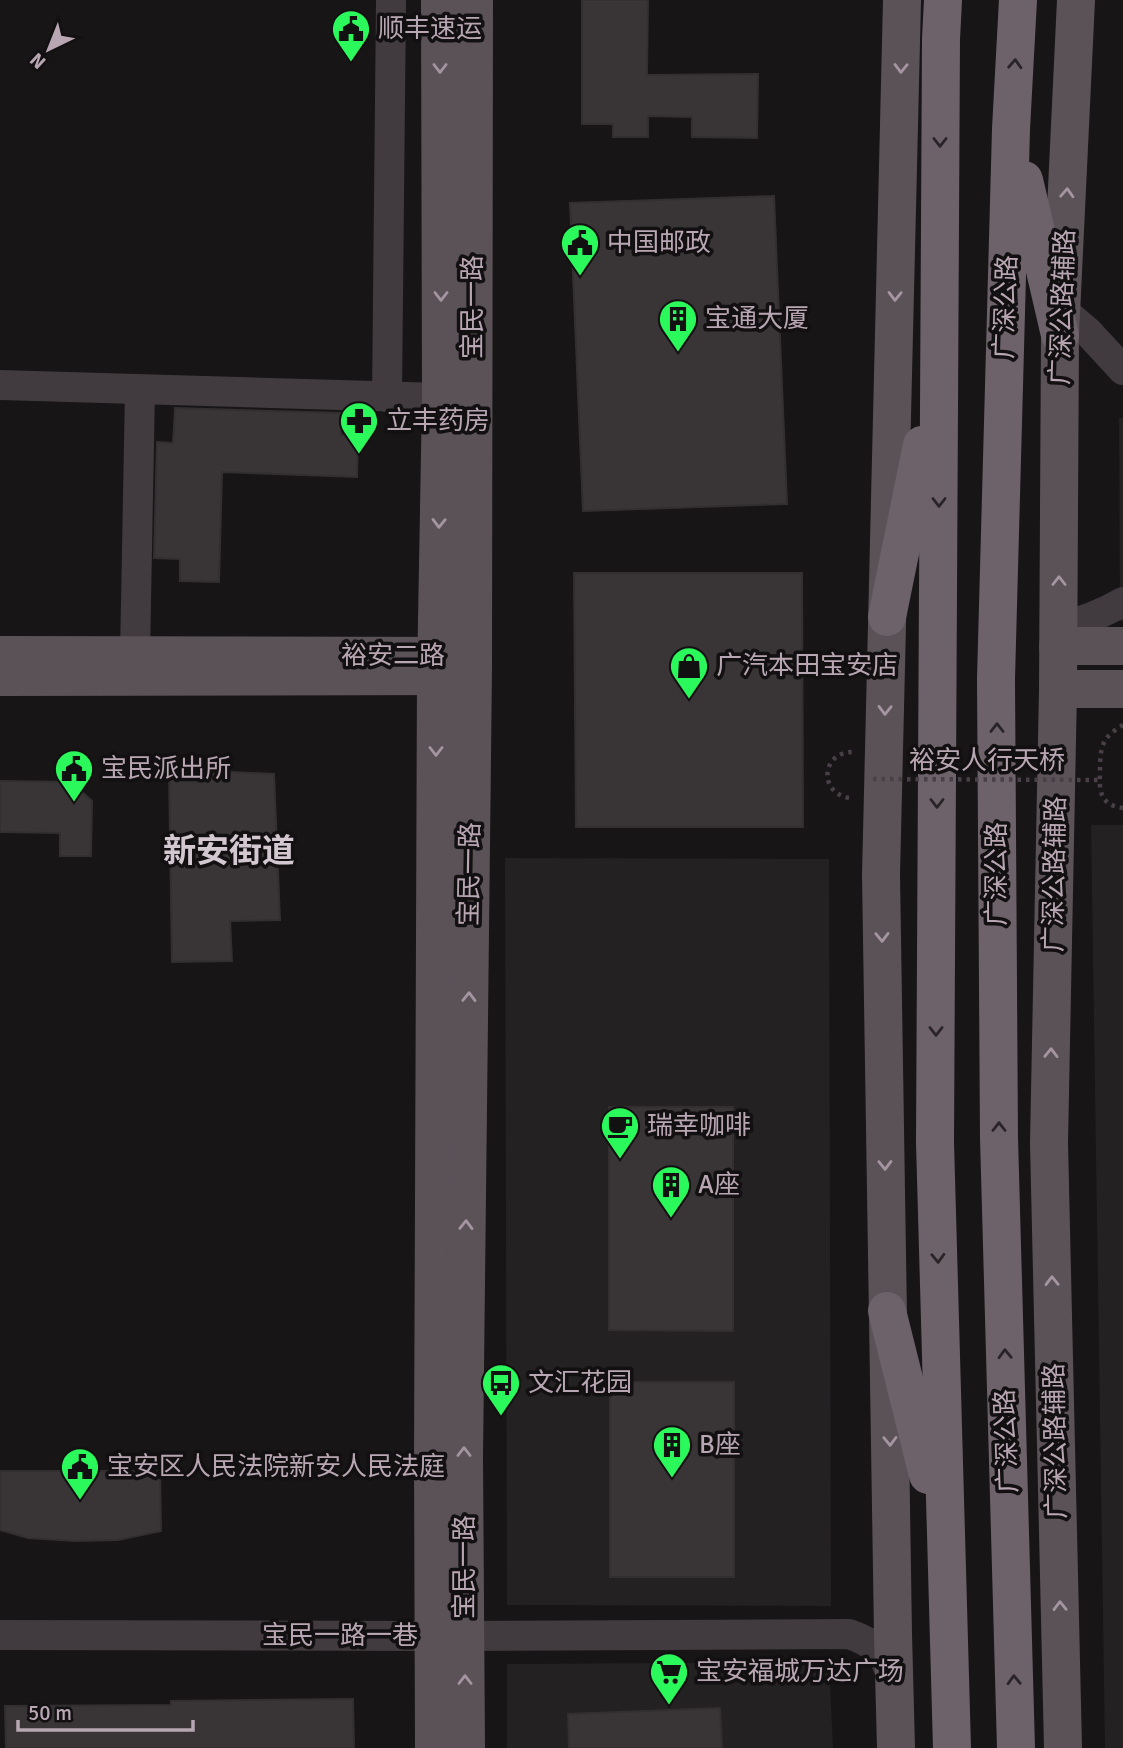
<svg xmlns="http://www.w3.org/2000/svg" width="1123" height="1748" viewBox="0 0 1123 1748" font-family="Signika,'Noto Sans SC',sans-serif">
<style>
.built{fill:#242122}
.building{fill:#393537;stroke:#332f31;stroke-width:2}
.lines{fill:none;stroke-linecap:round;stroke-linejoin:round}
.path{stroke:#484046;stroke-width:4.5;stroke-dasharray:3.5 5;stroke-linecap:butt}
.minor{stroke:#413a3f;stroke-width:30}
.major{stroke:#5b5258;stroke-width:38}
.highway{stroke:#6d626a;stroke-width:38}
.path-bridge{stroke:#484046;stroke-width:4.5;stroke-dasharray:3.5 5;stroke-linecap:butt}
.oneway{stroke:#292427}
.oneway2{stroke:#a595a1}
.labels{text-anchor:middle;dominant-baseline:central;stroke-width:7;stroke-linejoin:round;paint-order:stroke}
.poi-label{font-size:26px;fill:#b8a6b3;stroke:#121011;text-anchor:start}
.street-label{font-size:26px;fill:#b8a6b3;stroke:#121011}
.district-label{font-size:33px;font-weight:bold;fill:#d3c7d0;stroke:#121011}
</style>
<rect width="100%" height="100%" fill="#171516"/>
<!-- built -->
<g class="built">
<path d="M 1119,418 L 1123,418 L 1123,621 L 1120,621 Z"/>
<path d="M 1091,825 L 1123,825 L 1123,1748 L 1105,1748 Z"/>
<path d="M 505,858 L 829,859 L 831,1606 L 507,1605 Z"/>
<path d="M 829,1662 L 833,1748 L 507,1748 L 507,1664 Z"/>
</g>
<!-- building -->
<g class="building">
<path d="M 582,0 L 648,0 L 647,75 L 758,74 L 757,138 L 692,137 L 692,117 L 648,116 L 648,137 L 613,137 L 613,124 L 582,124 Z"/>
<path d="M 774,196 L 787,504 L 583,511 L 570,203 Z"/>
<path d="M 175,408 L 341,413 L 341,435 L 358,436 L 357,477 L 222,472 L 219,582 L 180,581 L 180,559 L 154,558 L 157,442 L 173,443 Z"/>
<path d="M 574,573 L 802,573 L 803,827 L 576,827 Z"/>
<path d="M 169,769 L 274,774 L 280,920 L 230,921 L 232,961 L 172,962 Z"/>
<path d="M 0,781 L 71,782 L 92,801 L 91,856 L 60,856 L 60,833 L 0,832 Z"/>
<path d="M 609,1107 L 733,1107 L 733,1331 L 609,1330 Z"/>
<rect x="610" y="1382" width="124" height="195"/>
<path d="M 0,1471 L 160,1471 L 161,1531 L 118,1540 L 76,1541 L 28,1538 L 0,1530 Z"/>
<path d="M 353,1699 L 354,1748 L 6,1748 L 5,1706 L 171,1705 L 171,1701 Z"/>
<path d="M 720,1708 L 722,1748 L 569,1748 L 568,1714 Z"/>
</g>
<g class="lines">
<!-- path -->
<g class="path">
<path d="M 1123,725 C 1117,729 1110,733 1106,739 C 1100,748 1100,761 1100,772 C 1099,791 1100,805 1123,808"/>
<path d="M 849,798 C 817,792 822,750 855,752"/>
</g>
<!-- minor -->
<g class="minor">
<path d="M 1061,309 L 1088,332 L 1123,370"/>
<path d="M 0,385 L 441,398"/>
<path d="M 387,397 L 391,0"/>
<path d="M 1058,627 C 1082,622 1102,614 1123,602"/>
<path d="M 135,655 L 140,390"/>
<path d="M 0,1635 L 433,1636 L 849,1634 C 875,1643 886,1653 892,1680"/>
</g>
<!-- major -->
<g class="major">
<path d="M 1058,646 L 1123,646"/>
<path d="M 0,655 L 462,656 L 473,668 L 464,676 L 0,677"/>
<path d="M 1058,689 L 1123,689"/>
<path d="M 434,1748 L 433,1458 L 436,676 L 441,398 L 440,0"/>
<path d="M 466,1748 L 464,1458 L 473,668 L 474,0"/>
<path d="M 896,1748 L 893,1634 L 881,875 L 902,0"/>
<path d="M 1063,1748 L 1049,1143 L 1058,689 L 1060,335 L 1076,0"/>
</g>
<!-- highway -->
<g class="highway">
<path d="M 943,0 L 941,39 L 935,1142 L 952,1748"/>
<path d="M 1024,180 L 1060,335"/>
<path d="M 887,617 L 922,445"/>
<path d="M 887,1311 L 928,1475"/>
<path d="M 1016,1748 L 999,1138 L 996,679 L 1011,129 L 1018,0"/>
</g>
<!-- path-bridge -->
<path class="path-bridge" d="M 873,779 L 1100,780"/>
</g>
<!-- one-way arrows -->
<defs><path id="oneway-chevron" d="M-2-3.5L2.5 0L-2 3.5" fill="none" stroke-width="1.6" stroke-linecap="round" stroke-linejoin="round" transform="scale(1.75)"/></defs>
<g class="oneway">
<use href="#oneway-chevron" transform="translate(1015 64) rotate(-87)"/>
<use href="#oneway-chevron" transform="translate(940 142) rotate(90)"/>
<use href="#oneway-chevron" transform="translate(939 502) rotate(90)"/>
<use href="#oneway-chevron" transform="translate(997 728) rotate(-90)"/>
<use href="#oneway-chevron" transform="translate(937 803) rotate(90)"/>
<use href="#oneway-chevron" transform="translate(936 1031) rotate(90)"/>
<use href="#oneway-chevron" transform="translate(999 1127) rotate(-90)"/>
<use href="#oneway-chevron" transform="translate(938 1258) rotate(88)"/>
<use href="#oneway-chevron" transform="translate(1005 1354) rotate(-92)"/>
<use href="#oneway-chevron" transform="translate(1014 1680) rotate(-92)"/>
</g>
<g class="oneway2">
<use href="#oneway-chevron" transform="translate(440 68) rotate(90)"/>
<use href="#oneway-chevron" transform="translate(901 68) rotate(91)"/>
<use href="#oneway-chevron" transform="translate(1067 193) rotate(-87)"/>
<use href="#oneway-chevron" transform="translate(441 296) rotate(90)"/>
<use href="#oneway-chevron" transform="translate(895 296) rotate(91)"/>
<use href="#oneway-chevron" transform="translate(439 523) rotate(91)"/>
<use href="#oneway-chevron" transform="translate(1059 581) rotate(-90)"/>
<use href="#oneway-chevron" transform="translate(885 710) rotate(91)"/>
<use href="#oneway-chevron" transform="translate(436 751) rotate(90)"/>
<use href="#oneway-chevron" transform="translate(882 937) rotate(89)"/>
<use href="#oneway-chevron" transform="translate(469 997) rotate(-89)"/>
<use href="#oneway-chevron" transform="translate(1051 1053) rotate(-89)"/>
<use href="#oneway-chevron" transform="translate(885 1165) rotate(89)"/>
<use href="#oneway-chevron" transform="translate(466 1225) rotate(-89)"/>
<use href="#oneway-chevron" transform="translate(1052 1281) rotate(-91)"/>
<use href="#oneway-chevron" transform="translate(890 1441) rotate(89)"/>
<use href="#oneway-chevron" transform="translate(464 1452) rotate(-90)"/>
<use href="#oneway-chevron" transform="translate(1060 1606) rotate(-91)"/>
<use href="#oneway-chevron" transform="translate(465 1680) rotate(-90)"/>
</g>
<!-- icons -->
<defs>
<g id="civic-pin" transform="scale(2.0125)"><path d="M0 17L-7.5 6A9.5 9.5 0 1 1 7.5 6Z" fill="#2bf85b" stroke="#121011"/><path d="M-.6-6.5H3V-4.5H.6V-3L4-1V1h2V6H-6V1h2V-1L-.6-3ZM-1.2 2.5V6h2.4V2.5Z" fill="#111"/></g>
<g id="building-pin" transform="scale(2.0125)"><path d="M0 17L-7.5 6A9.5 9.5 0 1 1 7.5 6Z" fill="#2bf85b" stroke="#121011"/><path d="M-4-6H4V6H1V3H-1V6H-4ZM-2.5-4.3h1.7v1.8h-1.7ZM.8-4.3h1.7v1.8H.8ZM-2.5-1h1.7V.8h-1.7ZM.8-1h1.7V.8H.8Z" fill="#111"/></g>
<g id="pharmacy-pin" transform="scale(2.0125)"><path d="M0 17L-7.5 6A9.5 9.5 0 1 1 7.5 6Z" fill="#2bf85b" stroke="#121011"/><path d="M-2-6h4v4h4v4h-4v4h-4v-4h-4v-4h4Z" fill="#111"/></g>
<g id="shop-pin" transform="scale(2.0125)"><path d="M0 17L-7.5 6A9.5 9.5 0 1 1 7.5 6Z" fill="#2bf85b" stroke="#121011"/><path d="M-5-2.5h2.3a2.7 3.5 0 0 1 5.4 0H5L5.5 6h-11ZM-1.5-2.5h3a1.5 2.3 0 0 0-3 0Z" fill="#111"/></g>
<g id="cafe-pin" transform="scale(2.0125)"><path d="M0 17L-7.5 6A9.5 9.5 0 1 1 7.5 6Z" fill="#2bf85b" stroke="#121011"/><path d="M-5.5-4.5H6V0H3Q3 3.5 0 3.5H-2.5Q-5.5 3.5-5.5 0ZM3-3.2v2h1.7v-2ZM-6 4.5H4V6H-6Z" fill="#111"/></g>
<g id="bus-pin" transform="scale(2.0125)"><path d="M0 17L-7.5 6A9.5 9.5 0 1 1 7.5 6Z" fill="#2bf85b" stroke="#121011"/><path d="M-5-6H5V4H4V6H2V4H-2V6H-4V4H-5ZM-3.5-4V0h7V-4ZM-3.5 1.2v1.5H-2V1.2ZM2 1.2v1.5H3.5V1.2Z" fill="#111"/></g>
<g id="supermarket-pin" transform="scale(2.0125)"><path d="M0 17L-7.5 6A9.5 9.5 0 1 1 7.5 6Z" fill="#2bf85b" stroke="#121011"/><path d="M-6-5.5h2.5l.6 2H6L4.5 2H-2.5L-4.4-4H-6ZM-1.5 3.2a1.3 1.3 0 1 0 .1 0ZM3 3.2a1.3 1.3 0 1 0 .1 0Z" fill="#111"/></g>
</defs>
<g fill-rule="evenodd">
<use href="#civic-pin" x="351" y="29"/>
<use href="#civic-pin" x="580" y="243"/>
<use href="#building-pin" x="678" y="319"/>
<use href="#pharmacy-pin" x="359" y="421"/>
<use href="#shop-pin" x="689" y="666"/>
<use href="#civic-pin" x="74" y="769"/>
<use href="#cafe-pin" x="620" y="1126"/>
<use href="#building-pin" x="671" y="1185"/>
<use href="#bus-pin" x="501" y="1383"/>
<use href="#building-pin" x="672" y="1445"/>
<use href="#civic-pin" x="80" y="1467"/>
<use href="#supermarket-pin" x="669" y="1672"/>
</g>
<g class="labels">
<!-- poi labels -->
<g class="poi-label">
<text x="378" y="29">顺丰速运</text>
<text x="607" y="243">中国邮政</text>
<text x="705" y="319">宝通大厦</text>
<text x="386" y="421">立丰药房</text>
<text x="716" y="666">广汽本田宝安店</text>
<text x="101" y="769">宝民派出所</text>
<text x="647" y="1126">瑞幸咖啡</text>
<text x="698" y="1185">A座</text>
<text x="528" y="1383">文汇花园</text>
<text x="699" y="1445">B座</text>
<text x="107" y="1467">宝安区人民法院新安人民法庭</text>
<text x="696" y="1672">宝安福城万达广场</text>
</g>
<!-- street labels -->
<g class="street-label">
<text transform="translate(473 307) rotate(-90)">宝民一路</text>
<text transform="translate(1006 307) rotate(-88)">广深公路</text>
<text transform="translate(1063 307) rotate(-88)">广深公路辅路</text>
<text x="393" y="656">裕安二路</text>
<text x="987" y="761">裕安人行天桥</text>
<text transform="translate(470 874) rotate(-89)">宝民一路</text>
<text transform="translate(997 874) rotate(-90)">广深公路</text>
<text transform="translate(1055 874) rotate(-89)">广深公路辅路</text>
<text transform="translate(1007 1441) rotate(-92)">广深公路</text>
<text transform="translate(1056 1441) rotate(-91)">广深公路辅路</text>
<text transform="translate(465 1567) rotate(-90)">宝民一路</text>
<text x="340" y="1636">宝民一路一巷</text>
</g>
<!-- district labels -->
<g class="district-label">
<text x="229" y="851">新安街道</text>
</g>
</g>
<!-- north arrow -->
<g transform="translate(49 49) rotate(223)" stroke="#121011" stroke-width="5" paint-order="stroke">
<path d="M0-5L12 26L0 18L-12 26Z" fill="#b8a6b3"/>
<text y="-10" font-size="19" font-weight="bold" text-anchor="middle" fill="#b8a6b3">N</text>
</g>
<!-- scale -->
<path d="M18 1720v10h175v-10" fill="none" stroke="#b8a6b3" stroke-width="3.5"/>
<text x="28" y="1720" font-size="21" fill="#b8a6b3" stroke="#121011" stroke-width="5" paint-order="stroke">50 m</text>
</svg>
